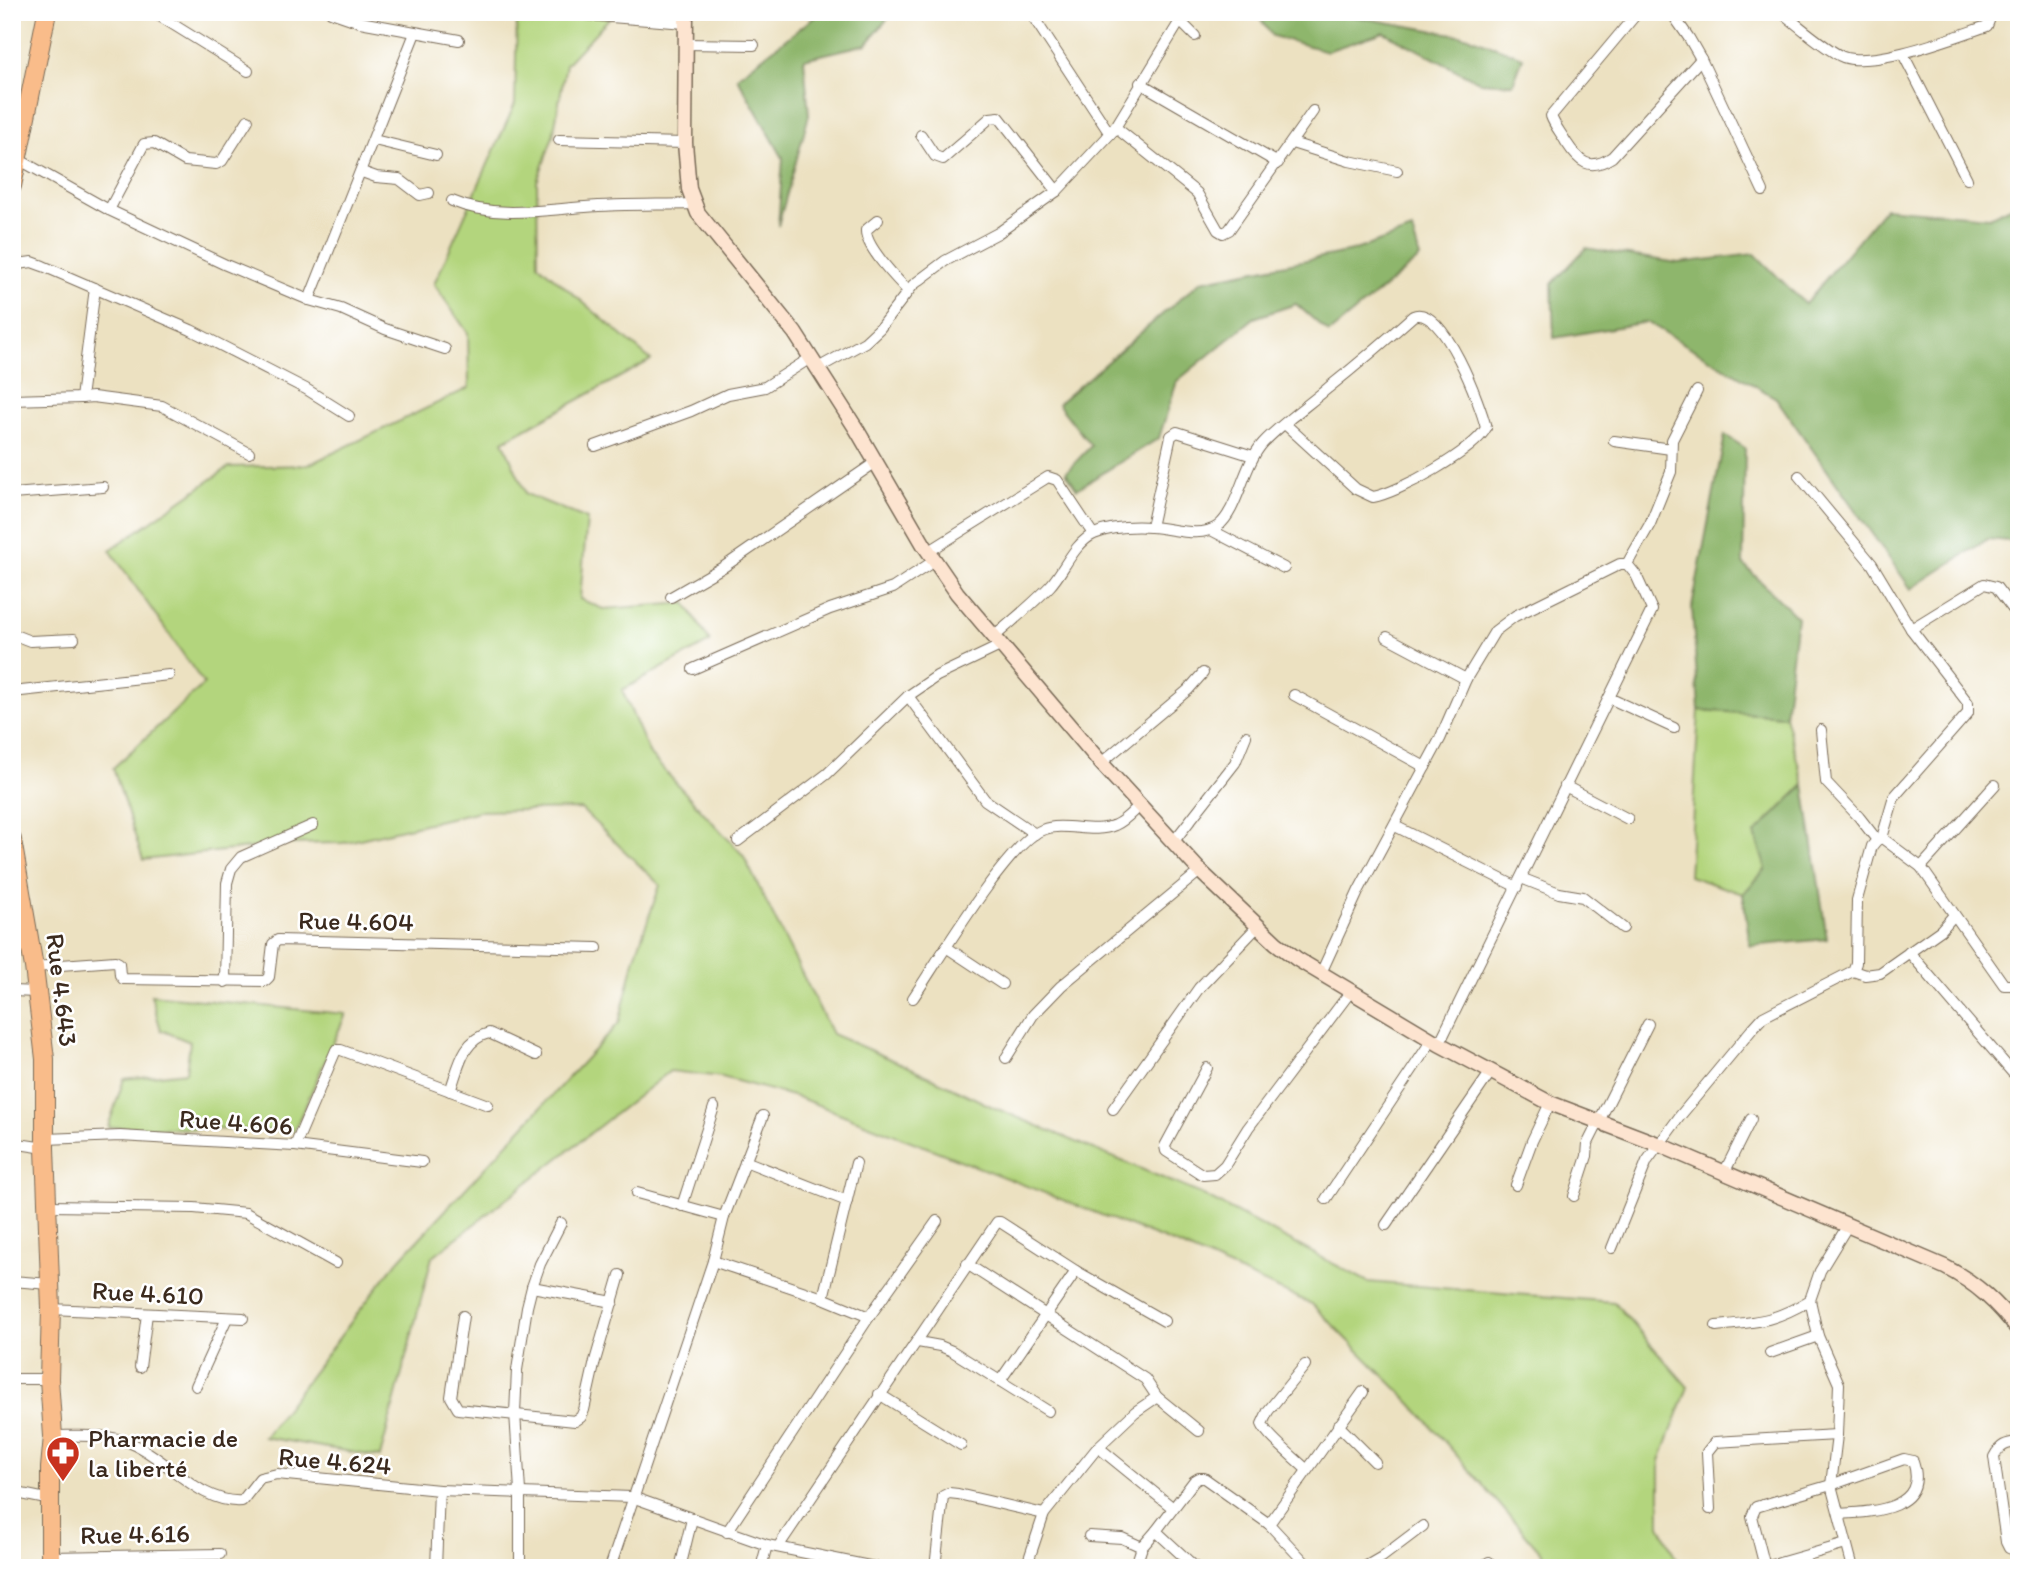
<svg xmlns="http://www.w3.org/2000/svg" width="2031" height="1580" viewBox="0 0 2031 1580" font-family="Itim,sans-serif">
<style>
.green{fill:#b3d57d;stroke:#77804e;stroke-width:2}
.forest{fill:#8eb66c;stroke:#647045;stroke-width:2}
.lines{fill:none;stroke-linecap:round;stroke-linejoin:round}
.street-casing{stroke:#796a57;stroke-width:12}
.secondary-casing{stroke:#796a57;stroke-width:17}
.highway-casing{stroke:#796a57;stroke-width:20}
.street{stroke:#fff;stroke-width:10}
.secondary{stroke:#fde4d0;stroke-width:14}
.highway{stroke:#f9bc8a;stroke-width:18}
.labels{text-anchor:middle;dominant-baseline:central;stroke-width:5;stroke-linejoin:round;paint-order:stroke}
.street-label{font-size:26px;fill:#3b2a1e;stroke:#fff}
.poi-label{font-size:26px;fill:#3b2a1e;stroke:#fff;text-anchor:start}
</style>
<rect width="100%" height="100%" fill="#fff"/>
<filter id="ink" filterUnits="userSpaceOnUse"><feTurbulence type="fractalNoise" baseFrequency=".0143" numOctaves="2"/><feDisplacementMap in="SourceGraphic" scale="14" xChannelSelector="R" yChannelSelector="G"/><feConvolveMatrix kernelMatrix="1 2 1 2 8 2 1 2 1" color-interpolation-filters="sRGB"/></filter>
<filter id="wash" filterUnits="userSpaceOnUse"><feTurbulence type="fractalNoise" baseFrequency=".00686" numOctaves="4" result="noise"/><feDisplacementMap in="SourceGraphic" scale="28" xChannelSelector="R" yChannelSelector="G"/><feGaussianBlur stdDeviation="1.57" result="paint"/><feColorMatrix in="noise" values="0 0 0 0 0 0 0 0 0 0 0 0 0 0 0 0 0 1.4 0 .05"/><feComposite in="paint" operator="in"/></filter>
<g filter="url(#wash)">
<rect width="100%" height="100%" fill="#ece1c1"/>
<!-- green -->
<g class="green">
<path d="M 517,12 L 615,12 L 566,64 L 553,136 L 537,182 L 538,264 L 651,360 L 503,441 L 526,494 L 587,519 L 580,599 L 603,609 L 686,603 L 710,642 L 622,690 L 650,755 L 743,855 L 832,1034 L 907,1066 L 995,1108 L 1201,1194 L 1368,1282 L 1614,1302 L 1688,1387 L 1660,1461 L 1660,1525 L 1680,1568 L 1555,1568 L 1412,1404 L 1312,1304 L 1176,1244 L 800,1098 L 722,1077 L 670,1071 L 432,1257 L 380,1457 L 264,1437 L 392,1268 L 619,1023 L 635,957 L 660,885 L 581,809 L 479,811 L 343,843 L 285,844 L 143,860 L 113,768 L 204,684 L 110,550 L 229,467 L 308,465 L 469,388 L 468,333 L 434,284 L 515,104 Z"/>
<path d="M 1699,710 L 1785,716 L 1804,785 L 1755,834 L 1766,869 L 1743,894 L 1689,876 Z"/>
<path d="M 151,995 L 346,1014 L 294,1131 L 108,1127 L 124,1079 L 186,1072 L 190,1042 L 161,1030 Z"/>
</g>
<!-- forest -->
<g class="forest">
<path d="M 821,12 L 893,12 L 867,44 L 804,59 L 809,115 L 778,226 L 783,158 L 737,77 Z"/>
<path d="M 1255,12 L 1344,12 L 1346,15 L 1470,37 L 1523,57 L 1513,84 L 1479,82 L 1384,32 L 1327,51 L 1272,36 Z"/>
<path d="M 2019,203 L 2019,542 L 1988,539 L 1911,589 L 1776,398 L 1647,322 L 1554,338 L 1552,284 L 1586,248 L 1678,263 L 1755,254 L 1805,304 L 1885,208 L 1989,217 Z"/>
<path d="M 1412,230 L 1420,258 L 1329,333 L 1296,304 L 1254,318 L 1177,381 L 1159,438 L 1077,489 L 1066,472 L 1091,446 L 1058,404 L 1201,281 L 1352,251 Z"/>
<path d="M 1725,435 L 1745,448 L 1743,564 L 1797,617 L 1785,716 L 1699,710 L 1692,607 Z"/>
<path d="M 1804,785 L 1827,939 L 1750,946 L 1743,894 L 1766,869 L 1755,834 Z"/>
</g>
</g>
<g filter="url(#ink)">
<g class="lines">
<!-- street casing -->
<g class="street-casing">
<g id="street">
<path d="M 153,12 L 248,71"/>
<path d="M 331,12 L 360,22 L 459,40"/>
<path d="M 775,12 L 777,14 L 798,12"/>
<path d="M 1030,12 L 1110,134"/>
<path d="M 1175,12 L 1180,21 L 1195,36"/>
<path d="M 1638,12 L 1551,116 C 1554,125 1561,133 1566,142 C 1579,162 1589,172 1612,157 L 1701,59"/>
<path d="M 1671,12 L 1689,38 L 1701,59 L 1763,191"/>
<path d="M 1781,12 C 1797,24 1826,50 1843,57 C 1875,68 1954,37 1987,26 L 1989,21 L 1984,12"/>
<path d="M 574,14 L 685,23"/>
<path d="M 684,44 L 754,45"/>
<path d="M 1903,54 L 1967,179"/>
<path d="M 1140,83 L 1278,163"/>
<path d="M 1115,127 L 1197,193 L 1218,230 L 1223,233 L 1229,230 L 1313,111"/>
<path d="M 921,135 L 935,156 L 943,159 L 990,118 L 999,117 L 1057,191"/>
<path d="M 374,140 L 436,155"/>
<path d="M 559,140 L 685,143"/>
<path d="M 1292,143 L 1349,161 L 1397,171"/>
<path d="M 18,159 L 109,210 L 226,265 L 309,300 L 341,309 L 385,329 L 445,349"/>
<path d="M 362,172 L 376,177 L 399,179 L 420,195 L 429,193"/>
<path d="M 452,201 C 494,219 542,210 585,207 C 621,204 657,205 693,204"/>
<path d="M 109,210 L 144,144 L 154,143 L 185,161 L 216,164 L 222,161 L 248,120"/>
<path d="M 878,220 L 866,230 C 865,247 897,279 908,291"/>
<path d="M 12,265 L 32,262 L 43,266 L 191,330 L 306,389 L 349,416"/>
<path d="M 309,300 L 415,33"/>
<path d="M 818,368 L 865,342 L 880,328 L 913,285 L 945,261 L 998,233 L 1057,191 L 1113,131 L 1180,21"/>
<path d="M 81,398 L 93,397 L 162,406 L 249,453"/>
<path d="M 12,400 L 81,398 L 95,288"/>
<path d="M 1614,441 L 1671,449"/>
<path d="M 595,446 L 691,411 L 728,394 L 765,387 L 812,357"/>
<path d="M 1799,476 L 1872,564 L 1911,629 L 1968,703 L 1968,713 L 1894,797 L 1882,838"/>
<path d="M 12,494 L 103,487"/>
<path d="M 1151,527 L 1171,436 L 1177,432 L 1253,456"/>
<path d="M 1211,530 L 1284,568"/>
<path d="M 928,552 L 1048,477 L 1057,480 L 1093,534"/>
<path d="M 1627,564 L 1650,524 L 1671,472 L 1672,440 L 1697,391"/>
<path d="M 671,597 L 725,566 L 876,462"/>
<path d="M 1911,629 L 1984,584 L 1996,587 L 2019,617"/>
<path d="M 12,634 L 30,641 L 74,639"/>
<path d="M 995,636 C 1013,620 1033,604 1050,586 C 1064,571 1074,543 1094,534 C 1110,527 1134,526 1151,527 C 1172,528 1200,539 1218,526 C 1238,511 1243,465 1263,443 C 1282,423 1307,406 1328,388 C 1357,365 1385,341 1413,316 C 1443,303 1481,406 1486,428 C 1474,451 1398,493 1373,497 L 1356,489 L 1285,424"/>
<path d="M 1387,637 L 1466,679"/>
<path d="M 693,669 L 830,609 L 893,588 L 934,561"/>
<path d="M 12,692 L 169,675"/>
<path d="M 1294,695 L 1425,767"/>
<path d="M 908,696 L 985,800 L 1035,834"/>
<path d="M 1609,698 L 1674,728"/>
<path d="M 1821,730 L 1826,782 L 1859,817 L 1877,840"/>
<path d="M 1101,763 L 1188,690 L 1203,673"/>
<path d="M 1565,786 L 1628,819"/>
<path d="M 1395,826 L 1517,887"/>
<path d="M 738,841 L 827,774 L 908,696 L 937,676 L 1002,645"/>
<path d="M 1174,841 L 1235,763 L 1246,736"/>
<path d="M 1921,867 L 1995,785"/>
<path d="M 1521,878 L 1559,893 L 1583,897 L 1623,928"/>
<path d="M 946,947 L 1002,984"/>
<path d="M 1909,952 L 2012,1072 L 2019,1076"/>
<path d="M 34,967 L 115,961 L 119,963 L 120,975 L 123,979 L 265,981 L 269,977 L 273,944 L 278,940 L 597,948"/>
<path d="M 1853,971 L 1865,975 L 1880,973 L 1941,930 L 1954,915"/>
<path d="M 1321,973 L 1359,890 L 1440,739 L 1466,679 L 1495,631 L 1515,616 L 1620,564 L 1627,564 L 1636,575 L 1652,610 L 1439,1044"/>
<path d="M 225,982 L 227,883 L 231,869 L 241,857 L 313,825"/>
<path d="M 12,991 L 37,992"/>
<path d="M 913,998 C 936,964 1008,843 1042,830 C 1065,821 1092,835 1115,825 C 1125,821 1133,811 1140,805"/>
<path d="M 1006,1058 L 1033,1015 L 1061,986 L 1200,871"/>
<path d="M 1207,1068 L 1165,1146 L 1166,1151 L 1203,1175 L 1215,1174 L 1225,1165 L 1248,1128 L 1351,991"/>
<path d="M 450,1091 C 459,1067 462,1040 489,1033 L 536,1055"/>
<path d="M 1113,1109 L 1199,988 L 1258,926"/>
<path d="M 46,1139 L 120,1136 L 295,1146 L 422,1162"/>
<path d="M 12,1143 L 45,1148"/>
<path d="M 295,1146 L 336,1050 L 341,1050 L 488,1105"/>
<path d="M 745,1161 L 847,1201"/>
<path d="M 1724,1173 L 1751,1119"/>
<path d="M 1516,1185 L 1532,1141 L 1550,1103"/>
<path d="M 637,1193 L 724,1217"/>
<path d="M 1574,1196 L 1587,1156 L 1588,1143 L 1648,1024"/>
<path d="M 1326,1199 L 1432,1040"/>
<path d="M 48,1206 L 194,1208 L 246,1213 L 336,1263"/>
<path d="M 682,1206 L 714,1107"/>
<path d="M 1386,1225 L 1490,1073"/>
<path d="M 1848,1225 L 1820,1271 L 1810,1300 L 1818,1336 L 1839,1384 L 1837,1435 L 1831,1485 L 1853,1568"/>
<path d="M 1612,1248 L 1647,1161 L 1680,1116 L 1753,1028 L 1763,1017 L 1853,971 L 1856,963 L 1857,900 L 1872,846 L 1877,840 L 1882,838 L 1921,867 L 2004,985 L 2019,985"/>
<path d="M 713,1261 L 823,1298 L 869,1317"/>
<path d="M 967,1264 L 1145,1379 L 1157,1397 L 1199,1431"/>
<path d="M 12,1281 L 50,1284"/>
<path d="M 532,1287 L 613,1302"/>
<path d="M 823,1298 L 856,1163"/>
<path d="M 51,1309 L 243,1318"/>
<path d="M 463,1316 L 451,1397 L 458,1409 L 575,1421 L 581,1417 L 584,1410 L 595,1361 L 620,1275"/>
<path d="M 1716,1326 C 1757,1322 1774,1322 1810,1300"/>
<path d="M 918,1342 L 940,1346 L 952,1351 L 1048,1411"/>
<path d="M 1770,1353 L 1818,1336"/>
<path d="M 1305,1365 L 1268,1411 L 1262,1424 C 1266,1435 1296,1459 1306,1469"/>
<path d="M 140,1367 L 147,1314"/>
<path d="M 12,1379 L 49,1379"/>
<path d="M 1000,1381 L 1076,1271"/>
<path d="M 196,1386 L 227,1318"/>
<path d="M 879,1394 L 961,1445"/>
<path d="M 1338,1425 L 1375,1462"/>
<path d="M 53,1436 C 80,1436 108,1433 133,1444 C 169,1460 200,1504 242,1501 L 260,1478 L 277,1474 L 439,1490 L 436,1568"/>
<path d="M 2019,1442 C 2006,1443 2000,1445 1994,1457 L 2006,1542 L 2009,1548 L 2019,1552"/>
<path d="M 1098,1447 L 1173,1508"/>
<path d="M 439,1490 L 632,1497 L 767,1545 L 879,1568"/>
<path d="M 12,1492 L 51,1500"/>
<path d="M 1710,1509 L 1707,1452 L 1715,1442 L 1837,1435"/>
<path d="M 1156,1531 L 1194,1481 L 1199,1478 L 1204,1478 L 1269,1524"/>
<path d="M 727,1532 L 869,1317 L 937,1221"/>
<path d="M 1089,1536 L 1122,1538 L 1142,1547"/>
<path d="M 778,1547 L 997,1222 L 1000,1222 L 1076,1271 L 1164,1321"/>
<path d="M 51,1557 L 220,1554"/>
<path d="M 1765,1567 L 1752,1516 L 1756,1507 L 1831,1485 L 1904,1459 L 1913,1461 C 1929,1510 1873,1512 1839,1514"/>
<path d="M 520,1568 L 520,1491 L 515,1413 L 517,1370 L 527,1307 L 532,1287 L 540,1264 L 561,1223"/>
<path d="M 610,1568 L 713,1261 L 724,1217 L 763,1116"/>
<path d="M 680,1568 L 692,1519"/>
<path d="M 761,1568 L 767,1545"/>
<path d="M 935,1568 L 943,1496 L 949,1493 L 958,1494 L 1044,1514"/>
<path d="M 1026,1568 L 1044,1514 L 1098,1447 L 1135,1412 L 1157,1397"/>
<path d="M 1135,1568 L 1142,1547 L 1156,1531 L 1196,1568"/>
<path d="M 1310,1568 L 1269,1524 L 1363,1392"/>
<path d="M 1363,1568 L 1382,1557 L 1423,1526"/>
<path d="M 1480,1568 L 1489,1562"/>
<path d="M 1762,1568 L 1846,1544"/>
</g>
</g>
<!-- secondary casing -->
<g class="secondary-casing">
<path id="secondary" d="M 686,12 L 685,143 L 689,189 L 698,213 L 795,333 L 857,430 L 924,545 L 957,593 L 1101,763 L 1200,871 L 1276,943 L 1297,959 L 1439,1044 L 1550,1103 L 1660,1145 L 1945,1267 C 1976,1283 1998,1303 2019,1331"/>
</g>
<!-- highway casing -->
<g class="highway-casing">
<g id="highway">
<path d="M 12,186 L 47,12"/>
<path d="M 12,840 L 34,967 L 45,1059 L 45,1148 L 51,1309 L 49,1379 L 53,1436 L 50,1468 L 50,1568"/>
</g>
</g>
<!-- street -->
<use href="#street" class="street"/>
<!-- secondary -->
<use href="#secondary" class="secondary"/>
<!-- highway -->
<use href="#highway" class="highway"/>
</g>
</g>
<!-- icons -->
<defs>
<g id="pharmacy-pin" transform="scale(1.75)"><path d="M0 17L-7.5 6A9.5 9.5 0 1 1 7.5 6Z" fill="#c8321e" stroke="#fff"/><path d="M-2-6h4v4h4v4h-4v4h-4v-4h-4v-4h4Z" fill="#fff"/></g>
</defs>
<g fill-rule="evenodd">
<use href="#pharmacy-pin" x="63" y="1453"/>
</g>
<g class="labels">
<!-- street labels -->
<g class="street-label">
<text transform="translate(356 921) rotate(1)">Rue 4.604</text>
<text transform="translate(62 990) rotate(83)">Rue 4.643</text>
<text transform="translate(236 1122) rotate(4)">Rue 4.606</text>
<text transform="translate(148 1293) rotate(3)">Rue 4.610</text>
<text transform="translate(335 1461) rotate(5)">Rue 4.624</text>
<text transform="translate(135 1534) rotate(-1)">Rue 4.616</text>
</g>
<!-- poi labels -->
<g class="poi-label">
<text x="88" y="1438">Pharmacie de<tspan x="88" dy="30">la liberté</tspan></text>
</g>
</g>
<!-- margin -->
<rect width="2031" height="1580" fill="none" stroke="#fff" stroke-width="42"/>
</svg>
